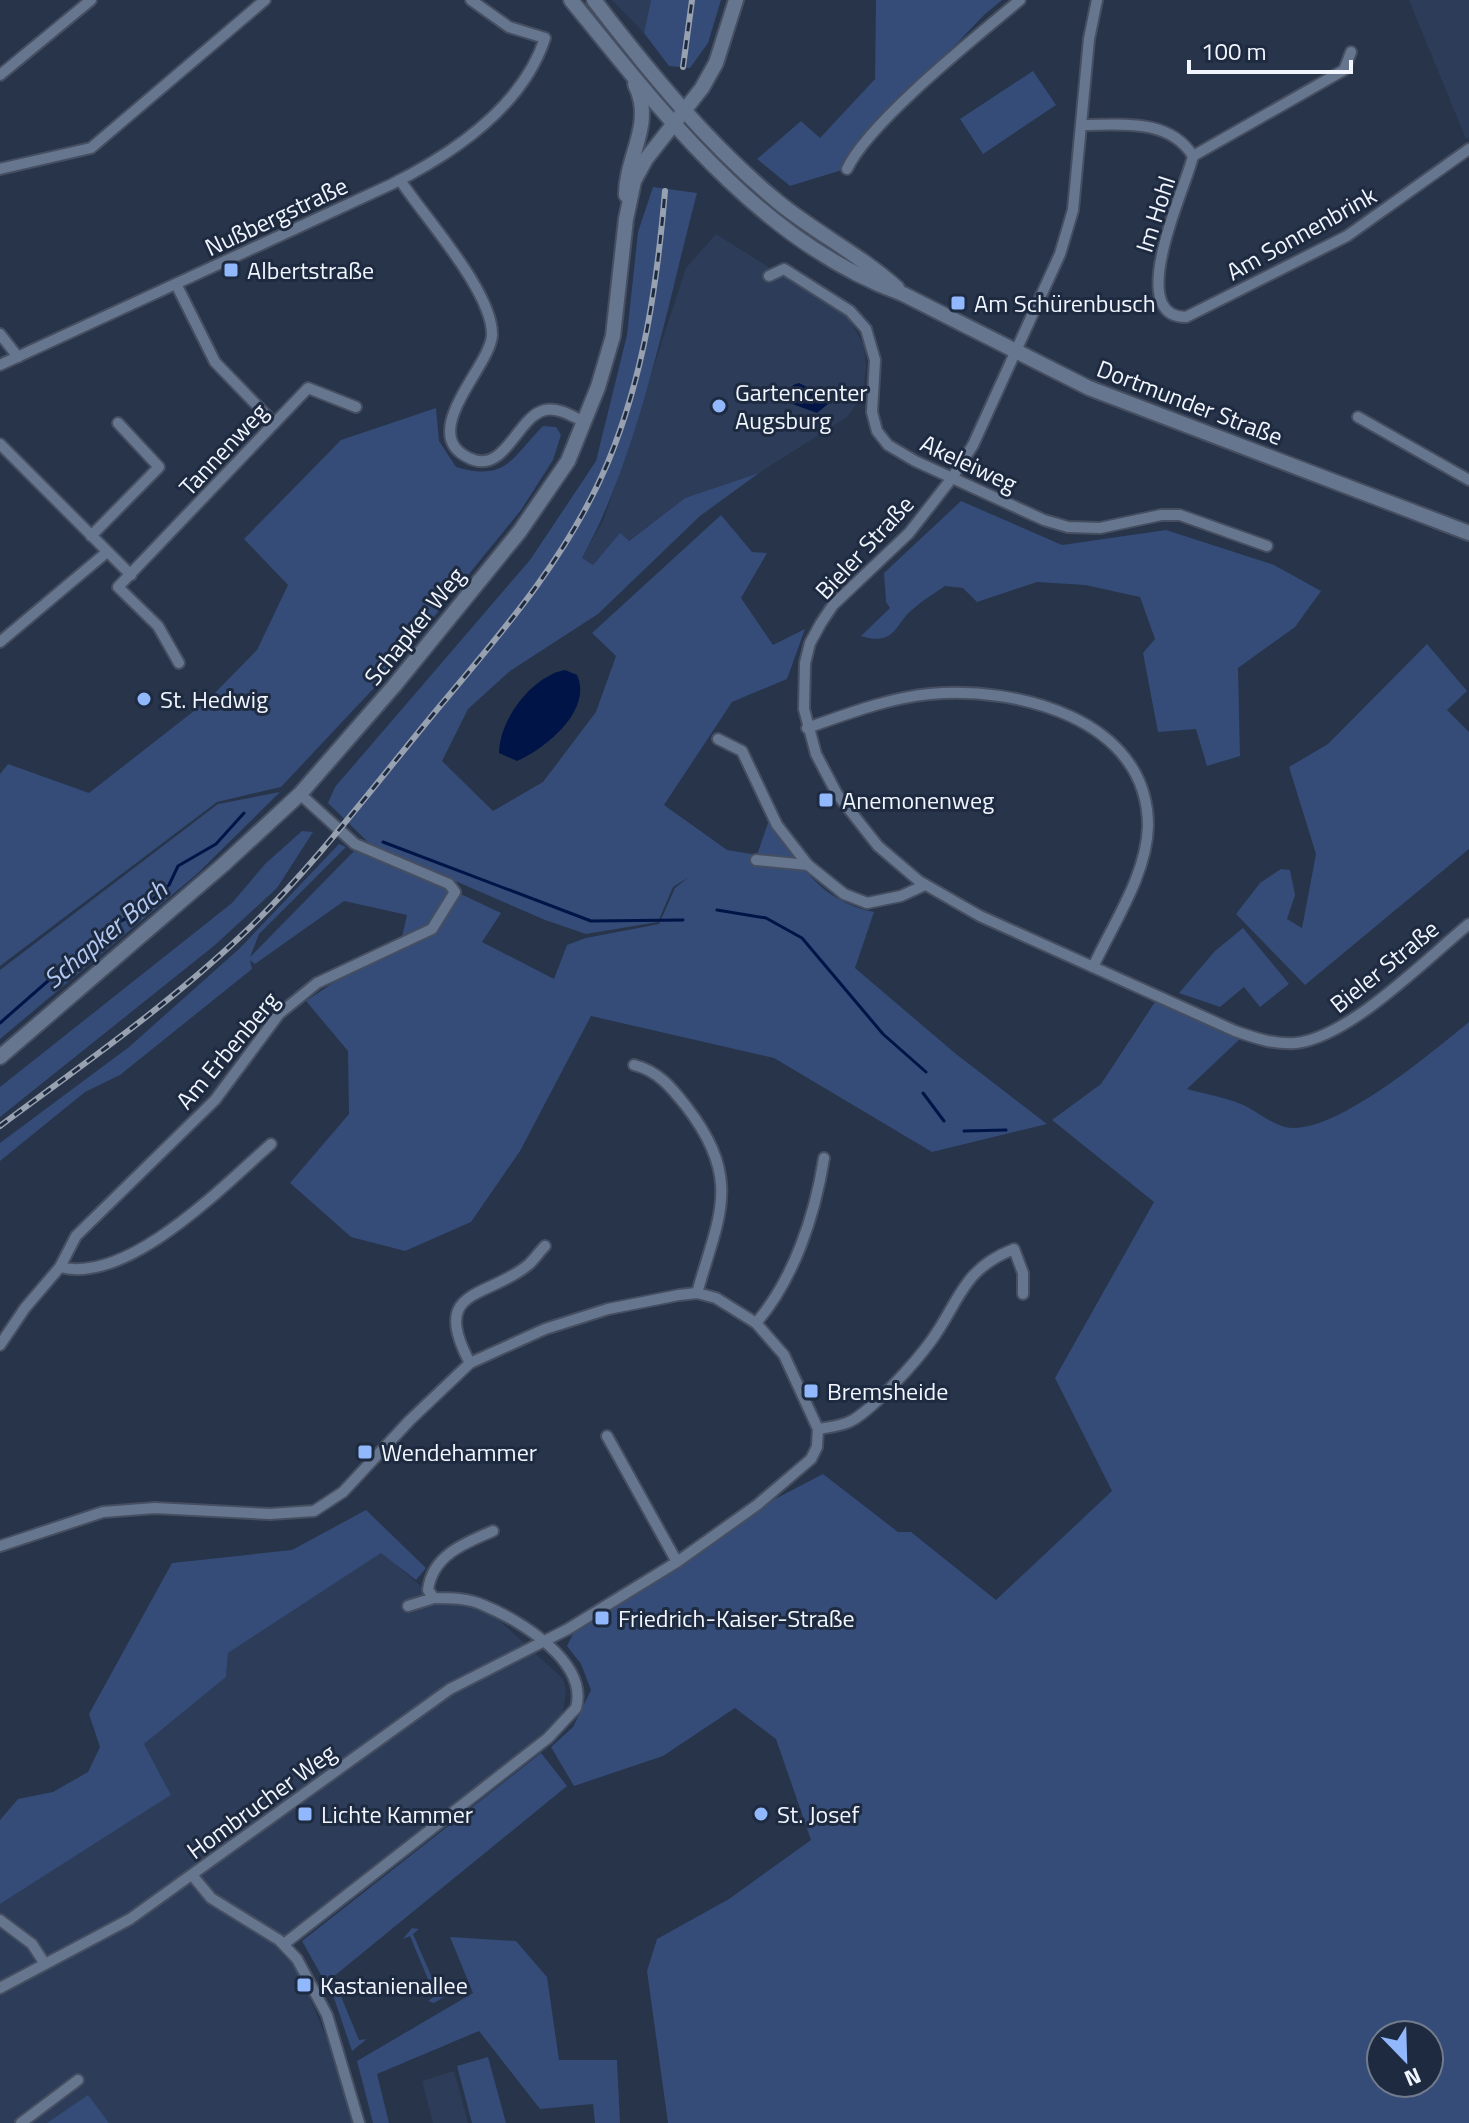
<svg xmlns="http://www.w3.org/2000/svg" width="1469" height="2123" viewBox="0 0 1469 2123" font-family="'Titillium Web',sans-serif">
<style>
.built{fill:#2d3d59}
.green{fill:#344c77;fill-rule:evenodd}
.water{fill:#001448}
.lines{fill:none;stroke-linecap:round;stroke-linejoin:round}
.stream{stroke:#001448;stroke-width:3}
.street-casing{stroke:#464f61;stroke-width:14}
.secondary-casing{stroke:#464f61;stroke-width:18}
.street{stroke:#67768f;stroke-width:10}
.secondary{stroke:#67768f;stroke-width:14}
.rail-casing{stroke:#98a1af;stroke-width:6}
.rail{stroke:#1e2a40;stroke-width:3;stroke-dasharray:9;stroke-linecap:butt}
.poi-dot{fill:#91b8fd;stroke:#1e2a40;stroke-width:3}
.labels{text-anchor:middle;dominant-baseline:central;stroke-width:6;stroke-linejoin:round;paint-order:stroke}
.street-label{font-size:24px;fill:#f0f5fe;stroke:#1e2a40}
.poi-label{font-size:24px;fill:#f0f5fe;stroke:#1e2a40;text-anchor:start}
.water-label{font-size:26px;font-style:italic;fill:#b2caf3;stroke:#1e2a40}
</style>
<rect width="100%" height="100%" fill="#27344a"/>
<!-- built -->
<g class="built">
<path d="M 612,0 L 651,0 L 644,33 Z"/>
<path d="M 1409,0 L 1469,0 L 1469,137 L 1466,139 Z"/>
<path d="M 716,234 L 849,318 L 864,346 L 866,367 L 863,395 L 847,417 L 759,473 L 685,498 L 628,541 L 620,534 L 593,565 L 582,558 L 604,519 L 686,268 Z"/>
<path d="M 382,1552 L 434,1598 L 483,1605 L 563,1679 L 566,1691 L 562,1719 L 545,1744 L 428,1836 L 316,1912 L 280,1952 L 297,1968 L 348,2089 L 354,2123 L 0,2123 L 0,1904 L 171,1795 L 144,1744 L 226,1677 L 228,1653 Z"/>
<path d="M 454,2071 L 468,2123 L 433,2123 L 422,2081 Z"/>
</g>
<!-- green -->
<g class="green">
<path d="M 651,0 L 721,0 L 708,43 L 690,68 L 669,66 L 644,33 Z"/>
<path d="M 876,0 L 1002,0 L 984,15 L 854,151 L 842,170 L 790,186 L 757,159 L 801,121 L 820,138 L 875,79 Z"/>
<path d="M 1033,71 L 1056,105 L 983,154 L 960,119 Z"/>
<path d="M 653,187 L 697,193 C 666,310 640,452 582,558 L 593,565 L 620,533 L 629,541 L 685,498 L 759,473 L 700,516 L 598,614 L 510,671 L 468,709 L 442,761 L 493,811 L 543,782 L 596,712 L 616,656 L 592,633 L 721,515 L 752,552 L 767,553 L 741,598 L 773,645 L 805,629 L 787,679 L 732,702 L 664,805 L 727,850 L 757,855 L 769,820 C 799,863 819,901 874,912 L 855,968 L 956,1054 L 1047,1124 L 932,1152 L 774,1058 L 591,1016 L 520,1151 L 471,1222 L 405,1251 L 351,1237 L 290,1183 L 349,1114 L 348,1051 L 306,1001 L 402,937 L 407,915 L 344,901 L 255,964 L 250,960 L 252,969 L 120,1075 L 85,1092 L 0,1161 L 0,1143 L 129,1047 L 239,949 L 339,844 L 346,847 L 259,934 L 250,957 L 359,846 L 501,913 L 482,942 L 554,979 L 567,945 L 586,938 L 659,924 L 675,888 L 689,877 L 673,887 L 658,922 L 586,934 L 545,920 L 370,844 L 328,803 L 335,787 L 530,560 L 596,461 L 627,335 L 638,232 Z"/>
<path d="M 436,408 L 439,441 L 456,467 C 507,482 512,457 543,426 L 556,427 L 561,435 L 553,460 L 521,510 L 389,672 L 281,787 L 217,802 L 0,966 L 0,774 L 8,764 L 89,793 L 208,700 L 257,650 L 288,585 L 244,539 L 341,440 Z"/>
<path d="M 961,501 L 1062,545 L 1166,530 L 1274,565 L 1321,591 L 1295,627 L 1238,668 L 1240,756 L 1207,766 L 1196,729 L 1158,732 L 1143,653 L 1155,639 L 1140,597 L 1085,585 L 1037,582 L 977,602 L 963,588 L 945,586 C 935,593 923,600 913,609 C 895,623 896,647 861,636 L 890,608 L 886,602 L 884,573 Z"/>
<path d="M 1427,644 L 1467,691 L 1447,710 L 1469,732 L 1469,849 L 1305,985 L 1236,914 L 1260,883 L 1281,869 L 1290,870 L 1295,895 L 1287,919 L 1302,928 L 1316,854 L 1289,767 L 1328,744 Z"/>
<path d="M 280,792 L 197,874 L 0,1039 L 0,970 L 218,804 Z"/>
<path d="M 302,831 L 313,832 L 277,888 L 215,945 L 0,1117 L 0,1087 L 232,903 L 265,864 Z"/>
<path d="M 1243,928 L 1289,984 L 1260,1007 L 1244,987 L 1220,1007 L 1179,993 L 1215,951 Z"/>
<path d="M 1155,1002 L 1240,1039 L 1187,1089 C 1205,1094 1224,1097 1241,1104 C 1255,1110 1270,1123 1285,1127 C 1332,1138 1433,1051 1469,1022 L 1469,2123 L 668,2123 L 647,1971 L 657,1939 L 729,1899 L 811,1840 L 776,1739 L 735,1708 L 663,1756 L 574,1786 L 551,1747 L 573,1727 L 591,1690 L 581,1664 L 567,1646 L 575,1630 L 682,1566 L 773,1500 L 823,1474 L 898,1532 L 911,1532 L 996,1600 L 1112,1491 L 1055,1378 L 1154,1202 L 1052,1120 L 1101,1084 ZM 1381,2035 L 1429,2035 L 1429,2083 L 1381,2083 Z"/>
<path d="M 366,1510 L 426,1568 L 416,1580 L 381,1553 L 228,1653 L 226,1677 L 144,1744 L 171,1795 L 0,1904 L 0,1820 L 18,1799 L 53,1792 L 88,1772 L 100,1747 L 89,1714 L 172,1563 L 292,1550 Z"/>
<path d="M 541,1753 L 567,1786 L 333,1977 L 359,2040 L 367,2039 L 352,2051 L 334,1998 L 302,1941 Z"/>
<path d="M 412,1928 L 419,1929 L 413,1934 L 439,1994 L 445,1991 L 444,1997 L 434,2003 L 428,2001 L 435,1996 L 410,1936 L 403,1939 Z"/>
<path d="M 450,1937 L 516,1941 L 547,1977 L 559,2060 L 617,2060 L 620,2123 L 595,2123 L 593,2104 L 540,2109 L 479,2031 L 377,2074 L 389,2123 L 373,2123 L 357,2061 L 473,1993 Z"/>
<path d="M 488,2057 L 506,2123 L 472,2123 L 457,2066 Z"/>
<path d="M 88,2095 L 109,2123 L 47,2123 Z"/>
</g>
<!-- water -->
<g class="water">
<path d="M 799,383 L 829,398 L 828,404 L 817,413 L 787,402 L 793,385 Z"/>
<path d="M 565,670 L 577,675 C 593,710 546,748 517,761 L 499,753 C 499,720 532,676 565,670 Z"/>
</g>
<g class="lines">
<!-- stream -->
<g class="stream">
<path d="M 383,842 L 591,921 L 683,920"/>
<path d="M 717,910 L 766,918 L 802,938 L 883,1034 L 926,1072"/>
<path d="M 0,1023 L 57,973 L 65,971 L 94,949 L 105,929 L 139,912 L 169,885 L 178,866 L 216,844 L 244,813"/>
<path d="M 923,1093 L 944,1121"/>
<path d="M 964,1131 L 1006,1130"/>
</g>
<!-- street casing -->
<g class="street-casing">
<g id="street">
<path d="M 1097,0 L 1089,39 L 1073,210 L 1060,254 L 973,445 L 952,478 L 909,533 L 833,605 L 821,623 L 810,643 L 805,663 L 804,709 L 816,754 L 837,794 L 878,846 L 919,881 L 980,916 L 1235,1031 C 1255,1038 1275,1045 1296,1043 C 1350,1037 1426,959 1469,924"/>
<path d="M 0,75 L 91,0"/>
<path d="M 1082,125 C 1122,125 1169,118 1193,156 C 1187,185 1123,317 1186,317 L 1347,236 L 1469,149"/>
<path d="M 1193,156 L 1344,70 L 1351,52"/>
<path d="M 0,169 L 91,148 L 265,0"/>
<path d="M 847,169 C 869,122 976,37 1020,0"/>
<path d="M 400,180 C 425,218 493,292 492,335 C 491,366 416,433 469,458 C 505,476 517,416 545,410 C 559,407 573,417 585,422"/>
<path d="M 769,276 L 784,269 L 850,311 L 866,329 L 875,360 L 872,412 L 877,431 L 888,445 L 915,461 L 1044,520 L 1068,527 L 1100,528 L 1161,515 L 1180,515 L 1267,546"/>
<path d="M 176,284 L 215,362 L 274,423"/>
<path d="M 0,334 L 18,357"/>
<path d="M 0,365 L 392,184 C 454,153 523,106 545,38 L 509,27 L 471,0"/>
<path d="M 1358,417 L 1469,480"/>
<path d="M 0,444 L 131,575"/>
<path d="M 91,536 L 159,467 L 118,423"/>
<path d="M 0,642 L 107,552"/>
<path d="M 179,663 L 158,626 L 118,587 L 308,388 L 356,407"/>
<path d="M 807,728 C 847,714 888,698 930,694 C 1015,686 1148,718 1148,826 C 1147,874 1113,924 1093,967"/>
<path d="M 718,739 L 742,751 L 777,825 L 808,865"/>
<path d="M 756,860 L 808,865 L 844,894 L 867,903 L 901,896 L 925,885"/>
<path d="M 634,1065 C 658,1071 671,1087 686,1106 C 743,1180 719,1215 697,1293"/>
<path d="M 60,1267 C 128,1285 223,1186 271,1144"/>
<path d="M 756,1323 C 794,1279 815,1215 824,1158"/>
<path d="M 0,1345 L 25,1308 L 60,1267 L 76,1236 L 215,1100 L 279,1014 L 317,983 L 432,929 L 455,892 L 449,884 L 355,844 L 300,794"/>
<path d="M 470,1363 C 429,1287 487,1299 528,1265 C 534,1260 539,1252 545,1246"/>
<path d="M 818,1429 C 829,1427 843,1426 853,1420 C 876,1406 915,1363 931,1341 C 960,1301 962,1269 1014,1249 L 1023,1273 L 1023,1294"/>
<path d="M 607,1436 L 677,1562"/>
<path d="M 0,1546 L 103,1512 L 155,1508 L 270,1514 L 314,1511 L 343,1492 L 410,1420 L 470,1363 L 545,1329 L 608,1309 L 679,1295 L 697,1293 L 716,1298 L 756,1323 L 784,1355 L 818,1429 L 817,1447 L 811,1459 L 757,1505 L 677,1562 L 568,1629 L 450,1689 L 130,1919 L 0,1988"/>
<path d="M 408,1606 L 434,1598"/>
<path d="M 192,1875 L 211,1898 L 279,1940 L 297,1959 L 327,2015 L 359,2123"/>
<path d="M 0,1920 L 32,1944 L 45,1964"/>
<path d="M 284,1944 L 548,1738 L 576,1708 C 589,1662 520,1620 483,1605 C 468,1598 450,1598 434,1598 L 428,1590 C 432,1556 464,1543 493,1531"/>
<path d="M 21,2123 L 78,2080"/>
</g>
</g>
<!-- secondary casing -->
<g class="secondary-casing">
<g id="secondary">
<path d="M 571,0 C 662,112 761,243 903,294 L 1089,388 L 1469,533"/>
<path d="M 594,0 C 650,73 707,143 778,202 C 816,233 862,256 897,288"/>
<path d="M 626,195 C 626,155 655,124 635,84"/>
<path d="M 0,1057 L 223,865 L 300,794 L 394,686 L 520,531 L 568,461 L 598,387 L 613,336 L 626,219 L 634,181 L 646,159 L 702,88 L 716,63 L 736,0"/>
</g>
</g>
<!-- street -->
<use href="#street" class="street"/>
<!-- secondary -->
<use href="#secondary" class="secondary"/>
<!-- rail casing -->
<g class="rail-casing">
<g id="rail">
<path d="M 683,67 L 692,0"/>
<path d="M 0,1126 C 82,1065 167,1006 242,935 C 315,866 376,783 440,706 C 504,630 569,555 608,462 C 644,375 657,285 665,191"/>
</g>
</g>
<!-- rail -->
<use href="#rail" class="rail"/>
</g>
<!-- markers -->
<g class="poi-dot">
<rect x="223" y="262" width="16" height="16" rx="4"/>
<rect x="950" y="295" width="16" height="16" rx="4"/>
<circle cx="719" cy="406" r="8"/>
<circle cx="144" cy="699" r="8"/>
<rect x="818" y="792" width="16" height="16" rx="4"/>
<rect x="803" y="1383" width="16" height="16" rx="4"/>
<rect x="357" y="1444" width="16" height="16" rx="4"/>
<rect x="594" y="1610" width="16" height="16" rx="4"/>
<rect x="297" y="1806" width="16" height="16" rx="4"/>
<circle cx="761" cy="1814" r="8"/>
<rect x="296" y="1977" width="16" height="16" rx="4"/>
</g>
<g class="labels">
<!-- street labels -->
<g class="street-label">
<text transform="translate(1155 214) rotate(-72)">Im Hohl</text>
<text transform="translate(276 216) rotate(-25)">Nußbergstraße</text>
<text transform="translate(1301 233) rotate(-29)">Am Sonnenbrink</text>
<text transform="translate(1190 402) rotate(21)">Dortmunder Straße</text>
<text transform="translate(223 449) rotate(-47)">Tannenweg</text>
<text transform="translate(969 463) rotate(25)">Akeleiweg</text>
<text transform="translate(864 547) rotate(-47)">Bieler Straße</text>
<text transform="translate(414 626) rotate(-51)">Schapker Weg</text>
<text transform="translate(1384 966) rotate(-39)">Bieler Straße</text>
<text transform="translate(227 1050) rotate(-50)">Am Erbenberg</text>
<text transform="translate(261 1801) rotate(-36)">Hombrucher Weg</text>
</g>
<!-- poi labels -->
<g class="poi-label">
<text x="247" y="270">Albertstraße</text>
<text x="974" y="303">Am Schürenbusch</text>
<text x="735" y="392">Gartencenter<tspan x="735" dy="28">Augsburg</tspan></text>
<text x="160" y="699">St. Hedwig</text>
<text x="842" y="800">Anemonenweg</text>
<text x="827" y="1391">Bremsheide</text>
<text x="381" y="1452">Wendehammer</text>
<text x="618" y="1618">Friedrich-Kaiser-Straße</text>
<text x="321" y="1814">Lichte Kammer</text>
<text x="777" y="1814">St. Josef</text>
<text x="320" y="1985">Kastanienallee</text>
</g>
<!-- water labels -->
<g class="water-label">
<text transform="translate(105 934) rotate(-40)">Schapker Bach</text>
</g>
</g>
<!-- north arrow -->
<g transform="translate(1405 2059) rotate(157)"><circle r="38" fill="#1e2a40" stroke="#727b8c" stroke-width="2"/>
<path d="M0-6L14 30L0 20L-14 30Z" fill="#91b8fd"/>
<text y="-12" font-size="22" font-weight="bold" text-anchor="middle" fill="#f0f5fe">N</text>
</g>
<!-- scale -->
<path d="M1189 60v12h162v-12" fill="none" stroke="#f0f5fe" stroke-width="4"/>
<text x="1201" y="60" font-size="24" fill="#f0f5fe" stroke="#1e2a40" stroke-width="6" paint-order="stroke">100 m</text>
</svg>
